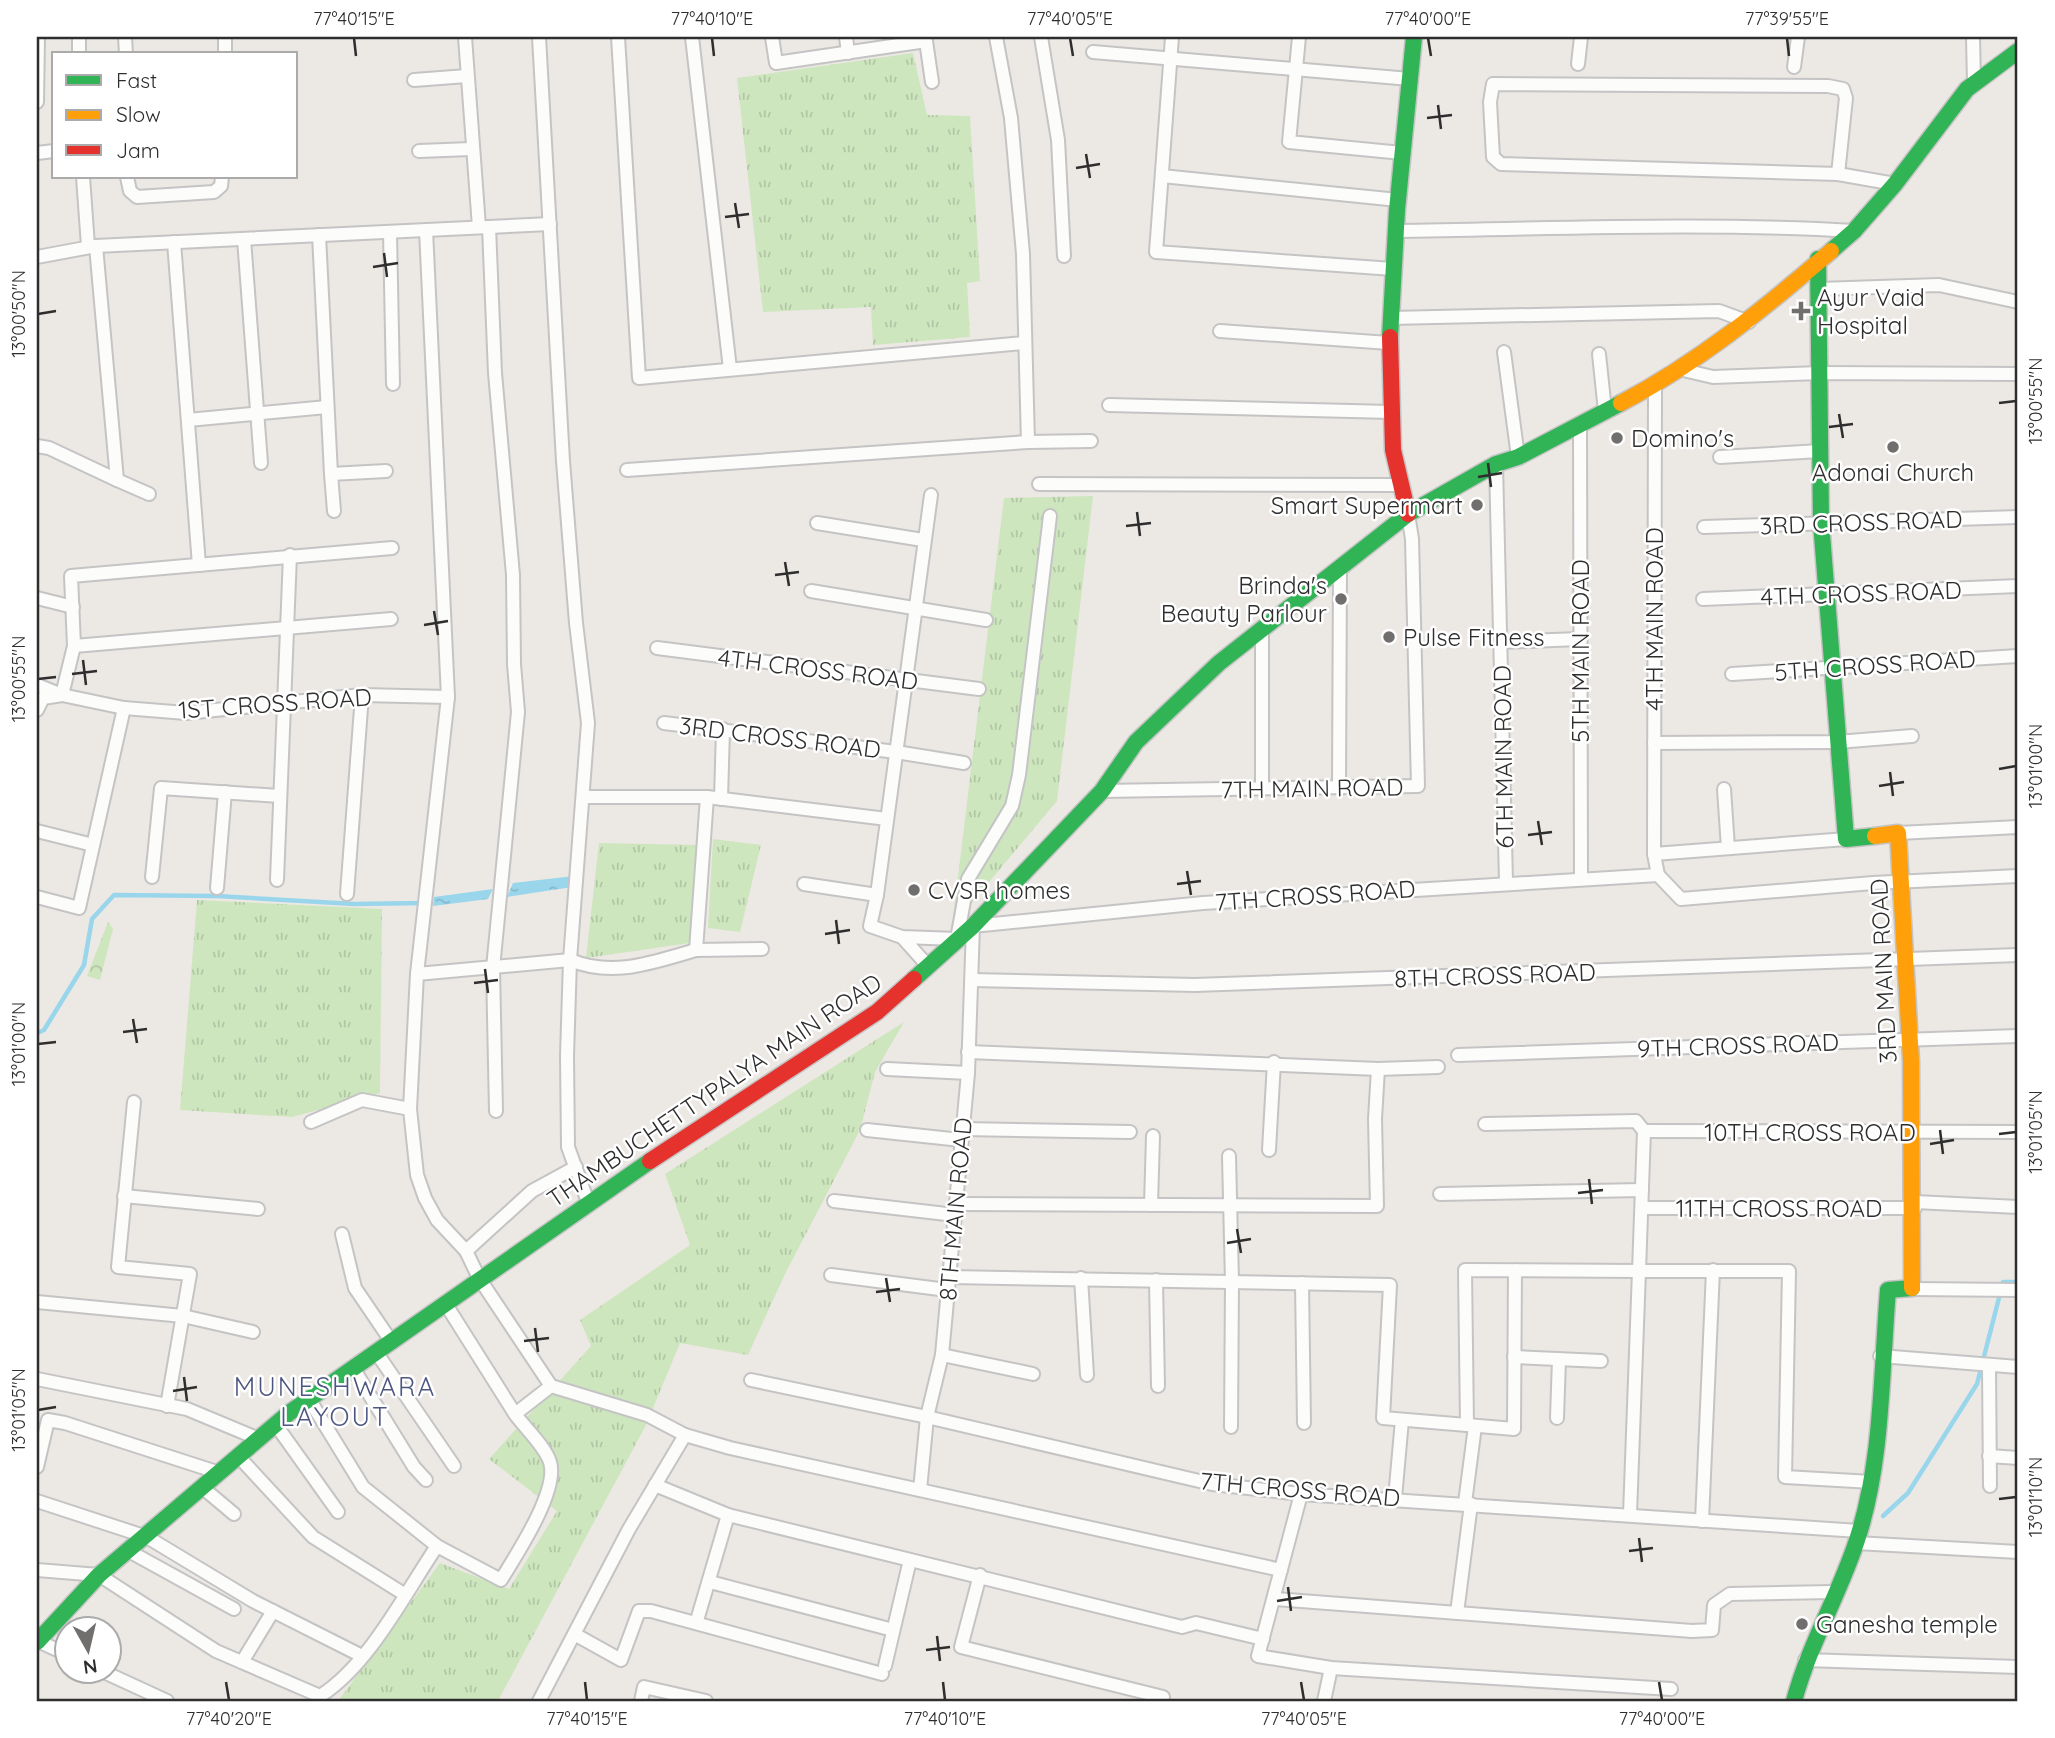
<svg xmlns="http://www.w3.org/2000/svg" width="2055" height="1738" viewBox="0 0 2055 1738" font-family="Quicksand,sans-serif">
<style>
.grass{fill:url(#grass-tufts)}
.park{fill:url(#park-crowns)}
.water{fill:url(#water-ripples)}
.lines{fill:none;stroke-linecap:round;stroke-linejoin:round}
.stream{stroke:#99d6ec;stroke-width:4.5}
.street-casing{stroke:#c5c4c5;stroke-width:16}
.fast-casing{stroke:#c5c4c5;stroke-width:19}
.slow-casing{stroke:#c5c4c5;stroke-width:19}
.jam-casing{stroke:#c5c4c5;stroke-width:19}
.street{stroke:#fcfcfb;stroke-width:12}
.fast{stroke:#30b455;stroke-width:16}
.slow{stroke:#ff9f0a;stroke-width:16}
.jam{stroke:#e5322d;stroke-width:16}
.ticks{fill:none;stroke:#2e2e2e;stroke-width:2.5}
.poi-dot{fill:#706f6e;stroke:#fff;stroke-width:2.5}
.labels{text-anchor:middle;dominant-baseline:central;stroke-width:5;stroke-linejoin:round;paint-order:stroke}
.poi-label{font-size:24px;fill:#2e2e2e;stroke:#fff;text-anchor:start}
.street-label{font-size:24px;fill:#2e2e2e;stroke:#fff}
.neighbourhood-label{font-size:26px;letter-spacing:2px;fill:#4d5680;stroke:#fff}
.neatline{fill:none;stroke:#2e2e2e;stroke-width:2.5}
.ticks-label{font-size:18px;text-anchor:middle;fill:#2e2e2e}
</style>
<defs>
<pattern id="grass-tufts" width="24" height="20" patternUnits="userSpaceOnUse" patternTransform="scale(1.75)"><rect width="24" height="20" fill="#cee6be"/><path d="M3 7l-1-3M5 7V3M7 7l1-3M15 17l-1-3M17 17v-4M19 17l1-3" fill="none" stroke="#b1c6a4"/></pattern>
<pattern id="park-crowns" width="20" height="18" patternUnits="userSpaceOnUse" patternTransform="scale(1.75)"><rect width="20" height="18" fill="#cee6be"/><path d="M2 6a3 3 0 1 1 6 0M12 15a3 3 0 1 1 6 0" fill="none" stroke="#b1c6a4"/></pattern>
<pattern id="water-ripples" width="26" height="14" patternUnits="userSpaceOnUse" patternTransform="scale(1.75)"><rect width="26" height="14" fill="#99d6ec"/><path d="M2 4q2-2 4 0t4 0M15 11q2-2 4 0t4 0" fill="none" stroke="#84b8cb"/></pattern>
</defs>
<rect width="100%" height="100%" fill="#ece8e4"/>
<!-- grass -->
<g class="grass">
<path d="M 913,53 L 927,115 L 970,116 L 980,281 L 967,283 L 970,337 L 873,345 L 871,307 L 763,312 L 737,78 Z"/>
<path d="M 1093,496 L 1057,801 L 952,926 L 1004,498 Z"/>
<path d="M 713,839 L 761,845 L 740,932 L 708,928 Z"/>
<path d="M 599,843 L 697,845 L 690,943 L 586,958 Z"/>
<path d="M 197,900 L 382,909 L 380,1093 L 292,1117 L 180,1110 Z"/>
<path d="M 904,1022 L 875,1072 L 860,1130 L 785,1274 L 748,1355 L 680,1343 L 646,1425 L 498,1701 L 338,1701 L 440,1563 L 509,1589 L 557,1511 L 489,1459 L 591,1346 L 580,1320 L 690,1245 L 665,1174 Z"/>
</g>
<!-- park -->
<path class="park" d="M 108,922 L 113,929 L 100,980 L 87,976 Z"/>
<!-- water -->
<g class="water">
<path d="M 574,876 L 572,887 L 507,897 L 513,883 Z"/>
<path d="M 493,889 L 488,899 L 433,906 L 434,897 Z"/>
</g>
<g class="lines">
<!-- stream -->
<g class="stream">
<path d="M 37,1033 L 44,1030 L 84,965 L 92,919 L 114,895 L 217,896 L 354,904 L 423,903"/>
<path d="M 1883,1516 L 1908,1493 L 1977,1384 L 2003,1282 L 2018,1282"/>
</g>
<!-- street casing -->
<g class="street-casing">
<g id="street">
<path d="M 79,37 L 79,54"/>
<path d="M 125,37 L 126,54"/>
<path d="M 465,37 L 479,227"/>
<path d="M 539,37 L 563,461 L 576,623 L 588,723 L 570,960 L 567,1056 L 568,1147 L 588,1202"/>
<path d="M 618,37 L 639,378 L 1024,343"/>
<path d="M 692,37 L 730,369"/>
<path d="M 772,37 L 776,63 L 926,41 L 932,82"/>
<path d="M 846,37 L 848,53"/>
<path d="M 996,37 L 1011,118 L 1023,254 L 1028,442"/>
<path d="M 1041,37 L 1058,140 L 1064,256"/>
<path d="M 1172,37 L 1156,252 L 1393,269"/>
<path d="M 1299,37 L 1289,142 L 1402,153"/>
<path d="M 1973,37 L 1974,83"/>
<path d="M 1093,52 L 1410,79"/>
<path d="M 225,54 L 225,37"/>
<path d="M 1578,64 L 1581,37"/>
<path d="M 1794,67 L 1798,37"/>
<path d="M 414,80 L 467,76"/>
<path d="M 1493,84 L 1828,86 L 1843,89 L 1846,98 L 1838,174 L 1501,164 L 1493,157 L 1490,102 Z"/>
<path d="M 37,102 L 38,37"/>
<path d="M 419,151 L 471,149"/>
<path d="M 37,153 L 54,151"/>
<path d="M 1838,174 L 1895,184"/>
<path d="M 1162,176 L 1398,200"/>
<path d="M 83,177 L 88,246"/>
<path d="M 127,177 L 130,191 L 137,197 L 214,192 L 221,186 L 222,177"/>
<path d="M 489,227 L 495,373 L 513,575 L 514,664 L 518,712 L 493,968 L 496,1111"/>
<path d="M 1396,231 C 1549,229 1701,222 1854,231"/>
<path d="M 390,232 L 393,384"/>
<path d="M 319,235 L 331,474"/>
<path d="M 244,239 L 261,463"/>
<path d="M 174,242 L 199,565"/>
<path d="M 37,257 L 96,246 L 550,224"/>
<path d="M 1819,289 L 1939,285 L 2018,302"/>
<path d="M 1390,318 L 1719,311 L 1749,322"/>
<path d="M 1220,331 L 1389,343"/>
<path d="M 1504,352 L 1518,457"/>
<path d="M 1599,354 L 1605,411"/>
<path d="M 1679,369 L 1713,377 L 1820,373 L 2018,374"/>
<path d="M 1109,405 L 1391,412"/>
<path d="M 188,420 L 327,407"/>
<path d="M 1580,424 L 1581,879"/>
<path d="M 37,446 L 49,448 L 117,480 L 96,246"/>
<path d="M 1720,457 L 1820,451"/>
<path d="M 1496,464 L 1506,882"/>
<path d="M 627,470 L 1028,442 L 1091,441"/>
<path d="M 117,480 L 149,494"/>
<path d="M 1039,484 L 1397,485"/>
<path d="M 931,495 L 877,895 L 870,926 L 902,937 L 957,939 L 968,879 L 1012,806 L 1019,775 L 1050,516"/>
<path d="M 334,511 L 331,474 L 386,471"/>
<path d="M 817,523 L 923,540"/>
<path d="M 1704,527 L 2018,517"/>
<path d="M 811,591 L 986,620"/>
<path d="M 37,598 L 73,607"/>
<path d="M 1703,599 L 2018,586"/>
<path d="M 1501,642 L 1580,639"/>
<path d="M 74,646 L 391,619"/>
<path d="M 657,648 L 979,689"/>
<path d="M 1732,674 L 2018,656"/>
<path d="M 37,685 L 62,695 L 124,708 L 186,713 L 362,695 L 448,697"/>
<path d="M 62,695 L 74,646 L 71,576 L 392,548"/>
<path d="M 37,710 L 43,698 L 62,695"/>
<path d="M 664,723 L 896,752 L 964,763"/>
<path d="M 1654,743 L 1837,742 L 1912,736"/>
<path d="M 1339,786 L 1340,568"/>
<path d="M 1262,788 L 1262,630"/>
<path d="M 1724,789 L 1728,848"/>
<path d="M 1102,791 L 1418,786 L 1412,539 L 1408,514"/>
<path d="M 584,797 L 707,797 L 887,819"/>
<path d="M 721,799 L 723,729"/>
<path d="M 37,831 L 93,845"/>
<path d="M 1898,833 L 2018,827"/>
<path d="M 1654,854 L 1846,839"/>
<path d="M 1658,875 L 1681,899 L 1873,883 L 2018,876"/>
<path d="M 152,877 L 161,788 L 279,796"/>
<path d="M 277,880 L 290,555"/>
<path d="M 804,884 L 877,895"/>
<path d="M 217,888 L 225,792"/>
<path d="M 347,894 L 362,695"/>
<path d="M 37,897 L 79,908 L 124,708"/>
<path d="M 902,937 L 928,966"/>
<path d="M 696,950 L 762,949"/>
<path d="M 417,974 L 570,960 C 614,978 653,962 696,950 L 707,797"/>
<path d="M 972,980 L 1195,985 L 2018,955"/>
<path d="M 968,1052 L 1378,1069 L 1438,1067"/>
<path d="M 1458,1055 L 2018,1036"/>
<path d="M 887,1069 L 968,1073"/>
<path d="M 134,1102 L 118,1267 L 190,1274 L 167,1406"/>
<path d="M 410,1109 L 417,1175 L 425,1198 L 437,1220 L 466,1251 L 479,1278 L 551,1386 L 647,1415 L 685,1435 L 730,1448 L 1281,1570"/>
<path d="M 311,1122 L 362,1100 L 410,1109 L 417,974 L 448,697 L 426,230"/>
<path d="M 1485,1124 L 1636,1121 L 1644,1131 L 1639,1271 L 1465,1270 L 1467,1425 L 1514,1429 L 1515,1270"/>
<path d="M 962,1129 L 1130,1132"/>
<path d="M 867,1130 L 961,1140"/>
<path d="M 1644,1131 L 2018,1132"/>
<path d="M 1269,1150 L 1274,1062"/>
<path d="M 1229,1156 L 1232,1282 L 1231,1427"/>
<path d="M 1440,1194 L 1642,1190"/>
<path d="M 124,1196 L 258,1209"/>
<path d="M 834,1201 L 955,1215"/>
<path d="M 1915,1202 L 2018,1207"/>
<path d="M 956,1204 L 1377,1206 L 1375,1119 L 1378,1069"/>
<path d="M 1151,1205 L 1153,1136"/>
<path d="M 1642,1208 L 1915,1208"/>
<path d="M 342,1234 L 355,1288 L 391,1341"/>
<path d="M 466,1251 L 532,1191 L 576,1167"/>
<path d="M 831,1275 L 947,1290"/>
<path d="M 949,1277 L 1390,1285 L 1383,1418 L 1467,1425"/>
<path d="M 1081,1278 L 1087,1375"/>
<path d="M 1156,1280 L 1158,1386"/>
<path d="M 1302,1283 L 1304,1423"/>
<path d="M 1912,1289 L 2018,1290"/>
<path d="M 37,1302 L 183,1316 L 253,1332"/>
<path d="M 445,1303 L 515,1414"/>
<path d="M 376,1352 L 454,1466"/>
<path d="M 942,1355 L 1033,1374"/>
<path d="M 1880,1356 L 2018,1367"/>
<path d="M 1514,1357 L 1601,1361"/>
<path d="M 1989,1366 L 1990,1486"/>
<path d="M 353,1368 L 414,1467 L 426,1480"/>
<path d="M 37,1379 L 187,1409 L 259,1439"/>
<path d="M 751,1380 L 927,1417 L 1212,1484 L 1301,1494 L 1859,1531"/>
<path d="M 309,1399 L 363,1487 L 437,1546"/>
<path d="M 1557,1418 L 1559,1359"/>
<path d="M 276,1425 L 338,1512"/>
<path d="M 1989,1456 L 2018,1458"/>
<path d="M 239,1457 L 313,1537 L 404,1594"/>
<path d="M 37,1467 L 48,1420 L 65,1423 L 220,1473"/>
<path d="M 655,1485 L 728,1515 L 1182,1627 L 1196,1623 L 1263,1639"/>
<path d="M 203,1488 L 234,1514"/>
<path d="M 920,1490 L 927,1417 L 942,1355 L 968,1073 L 973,926 L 1203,903 L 1658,875 L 1654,854 L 1655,385"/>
<path d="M 1301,1494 L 1258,1656 L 1331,1668 L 1671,1689"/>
<path d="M 1395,1498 L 1402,1420"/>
<path d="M 37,1501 L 147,1537 L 253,1601 L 362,1656"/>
<path d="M 1465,1503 L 1475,1426"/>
<path d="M 1630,1514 L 1639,1271 L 1789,1271 L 1785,1477 L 1872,1482"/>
<path d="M 1702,1521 L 1713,1270"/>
<path d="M 1856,1543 L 2018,1552"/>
<path d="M 127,1550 L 234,1609"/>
<path d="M 37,1570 L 99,1575 L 216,1651 L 320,1696 C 369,1665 404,1595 437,1546 L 501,1580 C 516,1555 559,1491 550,1462 C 545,1446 525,1428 515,1414 L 551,1386"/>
<path d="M 980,1575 L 961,1647 L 1163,1697"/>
<path d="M 710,1582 L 893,1630"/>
<path d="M 1275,1599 L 1692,1631 L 1712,1630 L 1714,1605 L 1730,1594 L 1832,1592"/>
<path d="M 1457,1613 L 1471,1504"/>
<path d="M 698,1617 L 728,1515"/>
<path d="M 576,1635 L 621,1660 L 639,1611 L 651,1611 L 882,1674"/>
<path d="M 38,1641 L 66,1654"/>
<path d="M 1805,1660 L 2018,1667"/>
<path d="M 242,1662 L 273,1611"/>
<path d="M 885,1666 L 910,1560"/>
<path d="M 104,1672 L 167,1701"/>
<path d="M 539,1701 L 629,1529 L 685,1435"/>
<path d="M 641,1701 L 644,1687 L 706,1701"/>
<path d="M 1324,1701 L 1331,1668"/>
</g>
</g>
<!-- fast casing -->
<g class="fast-casing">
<g id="fast">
<path d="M 1831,251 L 1854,231 L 1895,184 L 1967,89 L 2018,51"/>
<path d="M 1818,259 L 1821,522 L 1846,839 L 1875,836"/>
<path d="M 1390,337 L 1397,210 L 1414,37"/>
<path d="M 914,979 L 973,926 L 1102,791 L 1136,742 L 1219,663 L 1408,514 L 1496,464 L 1518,457 L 1621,403"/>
<path d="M 37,1642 L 99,1575 L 289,1413 L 650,1161"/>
<path d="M 1794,1701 C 1809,1645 1838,1597 1856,1543 C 1883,1463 1881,1373 1888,1290 L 1912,1288"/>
</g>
</g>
<!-- slow casing -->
<g class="slow-casing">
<g id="slow">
<path d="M 1621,403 C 1699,362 1765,308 1831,251"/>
<path d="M 1875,836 L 1898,833 L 1911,1061 L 1912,1288"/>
</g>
</g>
<!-- jam casing -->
<g class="jam-casing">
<g id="jam">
<path d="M 1390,337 L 1393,450 L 1408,514"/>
<path d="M 650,1161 L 877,1012 L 914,979"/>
</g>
</g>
<!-- street -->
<use href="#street" class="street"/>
<!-- fast -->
<use href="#fast" class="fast"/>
<!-- slow -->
<use href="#slow" class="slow"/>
<!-- jam -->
<use href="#jam" class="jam"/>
</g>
<!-- ticks -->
<path class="ticks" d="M 354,38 L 356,56M 712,38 L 714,56M 1070,38 L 1073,56M 1428,38 L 1431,56M 1787,38 L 1789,56M 1438,105 L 1441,129M 1427,118 L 1452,115M 1086,154 L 1090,178M 1076,168 L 1100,164M 735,203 L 739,228M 725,217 L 749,214M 384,253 L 387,277M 373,267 L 398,263M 38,314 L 56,311M 1999,403 L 2016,401M 1839,414 L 1843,438M 1829,427 L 1853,424M 1488,463 L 1491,487M 1478,477 L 1502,473M 1137,512 L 1140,536M 1126,526 L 1151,523M 785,562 L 789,586M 775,575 L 799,572M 434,611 L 438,635M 424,625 L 448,621M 83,660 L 86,685M 72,674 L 97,671M 38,679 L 56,677M 1999,769 L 2016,766M 1890,772 L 1893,796M 1879,786 L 1904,782M 1538,821 L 1542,845M 1528,835 L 1552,832M 1187,871 L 1191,895M 1177,884 L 1201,881M 836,920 L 839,944M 825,934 L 850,930M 485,969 L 488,993M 474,983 L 498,980M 133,1019 L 137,1043M 123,1032 L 147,1029M 38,1044 L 56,1042M 1940,1130 L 1943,1154M 1999,1134 L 2016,1132M 1930,1144 L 1954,1140M 1589,1179 L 1592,1204M 1578,1193 L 1603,1190M 1237,1229 L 1241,1253M 1227,1243 L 1251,1239M 886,1278 L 890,1302M 876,1292 L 900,1289M 535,1328 L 538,1352M 524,1341 L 549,1338M 184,1377 L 187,1401M 173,1391 L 197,1387M 38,1410 L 56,1407M 1999,1499 L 2016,1497M 1639,1538 L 1642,1562M 1629,1551 L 1653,1548M 1288,1587 L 1291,1611M 1277,1601 L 1302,1597M 937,1636 L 940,1661M 926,1650 L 950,1647M 226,1682 L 229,1700M 585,1682 L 587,1700M 943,1682 L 945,1700M 1301,1682 L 1304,1700M 1659,1682 L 1662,1700"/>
<!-- markers -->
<g class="poi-dot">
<path d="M1797.5 300.5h7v7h7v7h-7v7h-7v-7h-7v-7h7z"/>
<circle cx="1617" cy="438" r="7"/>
<circle cx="1893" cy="447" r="7"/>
<circle cx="1477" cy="505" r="7"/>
<circle cx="1341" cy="599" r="7"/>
<circle cx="1389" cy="637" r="7"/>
<circle cx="914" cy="890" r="7"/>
<circle cx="1802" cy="1624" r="7"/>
</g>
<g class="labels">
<!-- poi labels -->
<g class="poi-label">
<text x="1817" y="297">Ayur Vaid<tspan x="1817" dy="28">Hospital</tspan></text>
<text x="1631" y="438">Domino's</text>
<text x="1893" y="472" text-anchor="middle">Adonai Church</text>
<text x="1463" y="505" text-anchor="end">Smart Supermart</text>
<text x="1327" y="585" text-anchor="end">Brinda's<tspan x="1327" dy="28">Beauty Parlour</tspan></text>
<text x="1403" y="637">Pulse Fitness</text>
<text x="928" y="890">CVSR homes</text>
<text x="1816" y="1624">Ganesha temple</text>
</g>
<!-- street labels -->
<g class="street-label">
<text transform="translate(1861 522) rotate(-2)">3RD CROSS ROAD</text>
<text transform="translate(1861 593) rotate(-2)">4TH CROSS ROAD</text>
<text transform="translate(1654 619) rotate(-90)">4TH MAIN ROAD</text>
<text transform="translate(1580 651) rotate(-90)">5TH MAIN ROAD</text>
<text transform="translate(1875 665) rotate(-4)">5TH CROSS ROAD</text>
<text transform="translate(818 669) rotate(7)">4TH CROSS ROAD</text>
<text transform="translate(275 703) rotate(-4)">1ST CROSS ROAD</text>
<text transform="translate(780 737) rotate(7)">3RD CROSS ROAD</text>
<text transform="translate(1503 757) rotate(-91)">6TH MAIN ROAD</text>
<text transform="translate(1312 788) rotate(-1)">7TH MAIN ROAD</text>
<text transform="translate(1315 895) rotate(-4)">7TH CROSS ROAD</text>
<text transform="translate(1883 971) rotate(-93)">3RD MAIN ROAD</text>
<text transform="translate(1495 975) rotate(-2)">8TH CROSS ROAD</text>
<text transform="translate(1738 1045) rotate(-2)">9TH CROSS ROAD</text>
<text transform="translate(714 1090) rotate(-34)">THAMBUCHETTYPALYA MAIN ROAD</text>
<text x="1810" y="1132">10TH CROSS ROAD</text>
<text x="1779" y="1208">11TH CROSS ROAD</text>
<text transform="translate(955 1209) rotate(-85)">8TH MAIN ROAD</text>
<text transform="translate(1300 1489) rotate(5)">7TH CROSS ROAD</text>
</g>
<!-- neighbourhood labels -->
<g class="neighbourhood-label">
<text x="335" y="1386">MUNESHWARA<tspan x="335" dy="30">LAYOUT</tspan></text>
</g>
</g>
<!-- border -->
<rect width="2055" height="1738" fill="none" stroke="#ffffff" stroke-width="77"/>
<!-- legend -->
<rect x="52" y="52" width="245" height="126" fill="#ffffff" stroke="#ababab" stroke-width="2"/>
<rect x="66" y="75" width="35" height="10" fill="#30b455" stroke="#ababab" stroke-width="2"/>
<text x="116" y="88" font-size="21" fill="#2e2e2e">Fast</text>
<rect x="66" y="110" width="35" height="10" fill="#ff9f0a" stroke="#ababab" stroke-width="2"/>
<text x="116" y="122" font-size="21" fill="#2e2e2e">Slow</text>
<rect x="66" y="145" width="35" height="10" fill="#e5322d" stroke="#ababab" stroke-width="2"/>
<text x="116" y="158" font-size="21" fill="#2e2e2e">Jam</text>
<!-- north arrow -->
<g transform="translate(88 1650) rotate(172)"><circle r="33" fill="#ffffff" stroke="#ababab" stroke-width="2"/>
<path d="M0-5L12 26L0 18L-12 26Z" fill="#706f6e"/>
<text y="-10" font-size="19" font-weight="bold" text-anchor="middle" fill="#2e2e2e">N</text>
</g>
<rect x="38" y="38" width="1978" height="1662" class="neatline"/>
<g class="ticks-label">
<text x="354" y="25">77°40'15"E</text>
<text x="712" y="25">77°40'10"E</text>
<text x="1070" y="25">77°40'05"E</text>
<text x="1428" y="25">77°40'00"E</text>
<text x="1787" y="25">77°39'55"E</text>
<text transform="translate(19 314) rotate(-90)" y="6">13°00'50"N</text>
<text transform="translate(2036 401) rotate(-90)" y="6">13°00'55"N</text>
<text transform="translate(19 679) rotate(-90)" y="6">13°00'55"N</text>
<text transform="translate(2036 766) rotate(-90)" y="6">13°01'00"N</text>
<text transform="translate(19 1044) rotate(-90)" y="6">13°01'00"N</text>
<text transform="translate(2036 1132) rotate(-90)" y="6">13°01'05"N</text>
<text transform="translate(19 1410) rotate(-90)" y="6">13°01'05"N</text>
<text transform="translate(2036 1497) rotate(-90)" y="6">13°01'10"N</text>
<text x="229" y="1725">77°40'20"E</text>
<text x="587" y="1725">77°40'15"E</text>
<text x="945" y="1725">77°40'10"E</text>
<text x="1304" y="1725">77°40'05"E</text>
<text x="1662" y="1725">77°40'00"E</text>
</g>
</svg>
